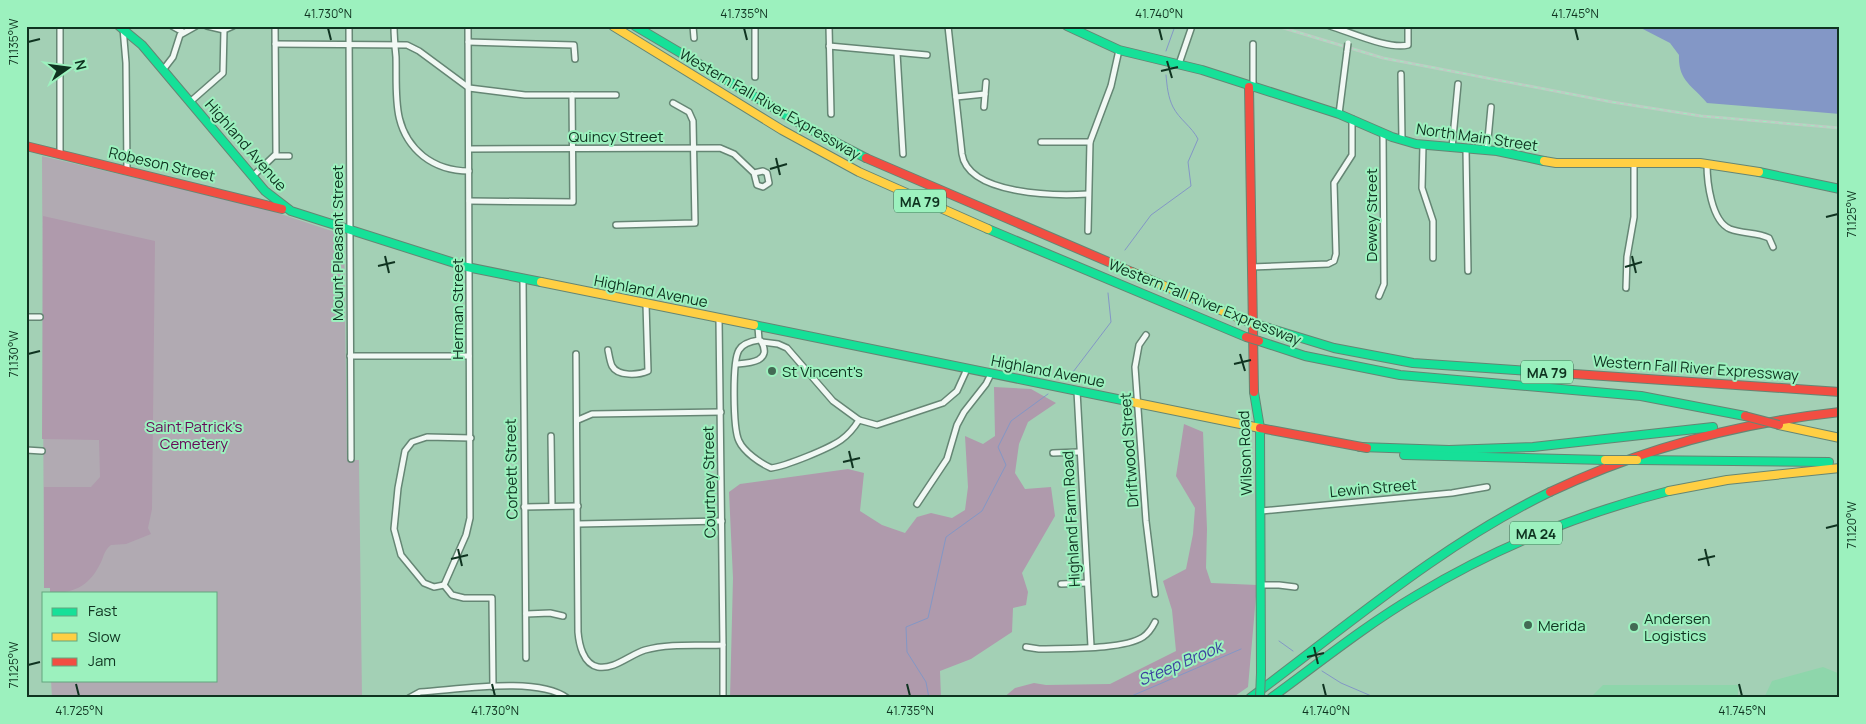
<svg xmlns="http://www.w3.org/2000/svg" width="1866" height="724" viewBox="0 0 1866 724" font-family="Manrope,sans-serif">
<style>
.built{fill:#8ed6ab}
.green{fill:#b1aab2}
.forest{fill:#af9aac}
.water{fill:#8397c6}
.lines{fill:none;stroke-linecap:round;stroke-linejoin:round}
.stream{stroke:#8397c6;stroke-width:1}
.street-casing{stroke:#658674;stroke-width:8}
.fast-casing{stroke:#658674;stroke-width:10}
.slow-casing{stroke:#658674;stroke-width:10}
.jam-casing{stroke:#658674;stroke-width:10}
.street{stroke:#f1f8f4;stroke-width:5}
.fast{stroke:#16e098;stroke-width:8}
.slow{stroke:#ffcf43;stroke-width:8}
.jam{stroke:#f24e42;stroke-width:8}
.rail-casing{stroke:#bdccc3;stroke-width:3}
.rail{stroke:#9cf1be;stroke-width:1;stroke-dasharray:4;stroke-linecap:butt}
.street-bridge-casing{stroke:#658674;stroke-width:8;stroke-linecap:butt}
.fast-bridge-casing{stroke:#658674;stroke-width:10;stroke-linecap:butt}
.slow-bridge-casing{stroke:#658674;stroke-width:10;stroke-linecap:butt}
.jam-bridge-casing{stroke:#658674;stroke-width:10;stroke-linecap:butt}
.street-bridge{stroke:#f1f8f4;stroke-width:5}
.fast-bridge{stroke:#16e098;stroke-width:8}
.slow-bridge{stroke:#ffcf43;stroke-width:8}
.jam-bridge{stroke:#f24e42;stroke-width:8}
.ticks{fill:none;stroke:#0f3320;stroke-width:2}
.poi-dot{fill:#436a54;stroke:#9cf1be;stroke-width:2}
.labels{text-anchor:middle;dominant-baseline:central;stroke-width:4;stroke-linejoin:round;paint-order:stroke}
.shield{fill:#9cf1be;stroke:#396c4f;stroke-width:1}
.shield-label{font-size:14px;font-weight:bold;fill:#0f3320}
.street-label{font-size:15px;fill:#0f3320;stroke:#9cf1be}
.poi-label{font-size:15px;fill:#0f3320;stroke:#9cf1be;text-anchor:start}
.park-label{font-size:15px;fill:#670958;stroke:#9cf1be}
.water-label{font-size:16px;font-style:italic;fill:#3e429f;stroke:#9cf1be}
.neatline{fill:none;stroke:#0f3320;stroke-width:2}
.ticks-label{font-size:12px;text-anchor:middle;fill:#0f3320}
</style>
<rect width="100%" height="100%" fill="#a3d0b5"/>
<!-- built -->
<g class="built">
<path d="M 1823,667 L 1840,674 L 1840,698 L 1764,698 L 1772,681 Z"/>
<path d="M 1603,685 L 1738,685 L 1738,698 L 1590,698 Z"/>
</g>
<!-- green -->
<path class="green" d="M 42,156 L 263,208 L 344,235 L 347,460 L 359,460 L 362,698 L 52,698 L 51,680 L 216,680 L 216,593 L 50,593 L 50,588 L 44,588 Z"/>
<!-- forest -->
<g class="forest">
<path d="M 43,216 L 155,241 L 152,509 L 148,528 L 151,534 L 126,544 L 111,545 C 103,551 104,558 99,566 C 88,587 73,593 50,593 L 50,588 L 44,588 L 44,487 L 91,487 L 100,477 L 99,440 L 42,439 Z"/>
<path d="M 994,387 L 1031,389 L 1056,403 L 1028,422 L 1019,444 L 1015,473 L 1025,489 L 1051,487 L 1055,516 L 1022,573 L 1028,592 L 1026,605 L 1013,608 L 1012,632 L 971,659 L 940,671 L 941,698 L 730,698 L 733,578 L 729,492 L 740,484 L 848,469 L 864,473 L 860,511 L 882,525 L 905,533 L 917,517 L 931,513 L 952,518 L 965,510 L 968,487 L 965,436 L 983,444 L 995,436 Z"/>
<path d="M 1184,424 L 1203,432 L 1207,529 L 1206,568 L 1211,583 L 1257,585 L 1248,687 L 1232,698 L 1003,698 L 1015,688 L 1034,683 L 1046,685 L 1110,684 L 1176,651 L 1172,610 L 1163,581 L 1186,569 L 1193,534 L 1195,508 L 1176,476 Z"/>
</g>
<!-- water -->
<path class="water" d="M 1637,26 L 1840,26 L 1840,114 L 1707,103 C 1692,85 1678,81 1679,55 L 1670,43 Z"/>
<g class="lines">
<!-- stream -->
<g class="stream">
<path d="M 1166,51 L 1175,26"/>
<path d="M 1125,250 L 1151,215 L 1191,186 L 1188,162 L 1198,139 C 1192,127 1179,119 1173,107 C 1168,97 1167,86 1166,75"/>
<path d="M 1070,376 L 1111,322 L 1108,293"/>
<path d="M 1279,641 L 1293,651"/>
<path d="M 1322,671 L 1341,683 L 1376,698"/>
<path d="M 929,698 L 926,682 L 907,652 L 906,627 L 928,618 L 946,537 L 982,511 L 1006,465 L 998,447 L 1011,421 L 1048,394"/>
<path d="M 1102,698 L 1104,698"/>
<path d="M 1127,698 L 1241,649"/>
</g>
<!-- street casing -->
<g class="street-casing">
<g id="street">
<path d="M 60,26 L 60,154"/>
<path d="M 172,26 L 183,32"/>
<path d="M 207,26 L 224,30"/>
<path d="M 349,26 L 351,459"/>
<path d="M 394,26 C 394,37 395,47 396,57 C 397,94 391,130 423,156 C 437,167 451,171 469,171"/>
<path d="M 693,26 L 694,38"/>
<path d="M 829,26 L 831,114"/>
<path d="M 948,26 L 962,154 C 968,195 1056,196 1088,194"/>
<path d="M 1330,26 C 1350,32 1389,50 1408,45 L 1408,26"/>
<path d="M 123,28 L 126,63 L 127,170"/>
<path d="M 468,42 L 574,45 L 575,59"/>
<path d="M 275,44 L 407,45 L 419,51 L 469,88 L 525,95 L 616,95"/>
<path d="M 1253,44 L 1253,88"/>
<path d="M 829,46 L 927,55"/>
<path d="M 897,53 L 903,154"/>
<path d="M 1179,64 L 1192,26"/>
<path d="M 163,70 L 173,57 L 180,35 L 196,26"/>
<path d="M 1401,74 L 1402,140"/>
<path d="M 755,77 L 755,26"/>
<path d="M 956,97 L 985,94"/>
<path d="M 190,102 L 223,73 L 224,30 L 233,26"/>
<path d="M 984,107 L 986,82"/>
<path d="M 1339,114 L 1347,51"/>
<path d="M 1041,142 L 1090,142"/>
<path d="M 1423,145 L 1422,188 L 1433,221 L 1433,258"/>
<path d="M 1452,148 L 1458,84"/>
<path d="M 469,149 L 720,148 L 734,154 L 754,173 L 763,171 L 767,173 L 769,183 L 763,187 L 757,185 L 754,173"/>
<path d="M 1466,149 L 1468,271"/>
<path d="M 1487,150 L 1491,107"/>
<path d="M 275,156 L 289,156"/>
<path d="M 1707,164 C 1707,181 1711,221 1730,229 C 1743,234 1757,232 1769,238 L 1773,247"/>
<path d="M 253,176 L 276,154 L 275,26"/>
<path d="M 469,201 L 573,202 L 572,95"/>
<path d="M 616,225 L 695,223 L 693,121 L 689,112 L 673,103"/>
<path d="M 1088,231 L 1090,142 L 1111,86 L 1119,50"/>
<path d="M 1251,267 L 1328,264 L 1334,261 L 1336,254 L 1334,183 L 1352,155 L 1352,119"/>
<path d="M 523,279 L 526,658"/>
<path d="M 1626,288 L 1627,257 L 1634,217 L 1634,163"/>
<path d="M 1379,296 L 1384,284 L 1383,133"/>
<path d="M 26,317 L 40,317"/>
<path d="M 758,327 L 759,340 C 752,341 743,343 739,350 C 732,361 733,429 739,441 C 744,452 760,463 771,468 C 786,466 828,449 841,440 C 848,435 854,428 859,420 L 877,425 L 943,403 L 957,391 L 967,369"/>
<path d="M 1146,335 L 1139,345 L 1135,367 L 1146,521 L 1155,594"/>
<path d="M 762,342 L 778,344 L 787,348 L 833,401 L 859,420"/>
<path d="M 608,350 C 609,355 610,362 612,366 C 618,377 639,375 648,371 L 646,304"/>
<path d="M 576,354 L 578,632 C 579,644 583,664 598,667 C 614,670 631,654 645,650 C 670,643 697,646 723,645 L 719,319"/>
<path d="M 350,356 L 469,356"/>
<path d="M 736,364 C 749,363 773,362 761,341"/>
<path d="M 1077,391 L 1091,646"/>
<path d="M 578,420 L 592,414 L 721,412"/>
<path d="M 551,436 L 552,506"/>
<path d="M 26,450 L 42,451"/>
<path d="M 1053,453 L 1079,452"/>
<path d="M 917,504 L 947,459 L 957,425 L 964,412 L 986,384 L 991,374"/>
<path d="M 524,507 L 578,506"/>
<path d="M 1261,511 L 1452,493 L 1487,487"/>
<path d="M 578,524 L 722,521"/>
<path d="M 1061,584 L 1087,583"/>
<path d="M 444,585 L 466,535 L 470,518 L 468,26"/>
<path d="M 444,585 L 434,587 L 424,583 L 401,555 L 394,529 L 398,488 L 405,451 L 412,442 L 427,437 L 471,438"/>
<path d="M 444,585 L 452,595 L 464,598 L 492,598 L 493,687"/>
<path d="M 1262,585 L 1279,585 L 1295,587"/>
<path d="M 526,614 L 550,613 L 563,616"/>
<path d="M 723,645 L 723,698"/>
<path d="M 1026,647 L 1039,649 C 1065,648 1123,650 1143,637 C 1149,633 1152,628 1155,622"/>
<path d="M 409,698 L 420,692 C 457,690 537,676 567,698"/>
</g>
</g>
<!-- fast casing -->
<g class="fast-casing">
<g id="fast">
<path d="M 119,26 L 142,45 L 265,191 L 291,211 L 467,267 L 541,282"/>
<path d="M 635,26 L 806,127 L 866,158"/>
<path d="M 1067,26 L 1119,50 L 1202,70 L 1339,114 L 1392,137 L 1416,144 L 1497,151 L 1544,161"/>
<path d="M 1759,172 L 1840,189"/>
<path d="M 988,229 L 1246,337"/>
<path d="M 754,325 L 1132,402"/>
<path d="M 1259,325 L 1334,348 L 1413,363 L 1530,371"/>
<path d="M 1259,341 L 1305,356 L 1400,375 L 1641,396 L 1745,416"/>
<path d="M 1254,392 L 1260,428 L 1261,673"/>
<path d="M 1360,447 L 1449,450 L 1533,447 L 1713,427"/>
<path d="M 1404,455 L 1605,460"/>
<path d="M 1637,460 L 1829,462"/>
<path d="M 1250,698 C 1347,626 1440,545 1550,492"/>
<path d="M 1271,698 C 1319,663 1366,625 1417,595 C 1496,547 1579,514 1669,491"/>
</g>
</g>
<!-- slow casing -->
<g class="slow-casing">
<g id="slow">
<path d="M 613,26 L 782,130 L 859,172 L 988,229"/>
<path d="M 1544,161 L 1556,163 L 1700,163 L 1759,172"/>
<path d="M 1132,272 L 1246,321"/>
<path d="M 541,282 L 754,325"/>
<path d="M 1132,402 L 1260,428"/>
<path d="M 1779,425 L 1840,438"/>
<path d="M 1669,491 L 1727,480 L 1840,468"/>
</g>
</g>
<!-- jam casing -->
<g class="jam-casing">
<g id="jam">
<path d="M 1249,87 L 1254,392"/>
<path d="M 26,146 L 282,209"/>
<path d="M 866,158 L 1132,272"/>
<path d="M 1530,371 L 1840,392"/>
<path d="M 1260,428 L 1367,448"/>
<path d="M 1550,492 C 1643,448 1738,423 1840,412"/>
</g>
</g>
<!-- street -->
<use href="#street" class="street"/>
<!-- fast -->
<use href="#fast" class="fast"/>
<!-- slow -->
<use href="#slow" class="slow"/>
<!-- jam -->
<use href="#jam" class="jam"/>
<!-- rail casing -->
<g class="rail-casing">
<path id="rail" d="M 1277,26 L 1383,58 L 1612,102 L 1701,116 L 1840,128"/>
</g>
<!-- rail -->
<use href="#rail" class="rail"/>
<!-- street-bridge casing -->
<g class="street-bridge-casing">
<path id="street-bridge" d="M 1347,51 L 1348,43"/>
</g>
<!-- fast-bridge casing -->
<g class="fast-bridge-casing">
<path id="fast-bridge" d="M 1260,698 L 1261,673"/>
</g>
<!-- slow-bridge casing -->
<g class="slow-bridge-casing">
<g id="slow-bridge">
<path d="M 1246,321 L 1259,325"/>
<path d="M 1605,460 L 1637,460"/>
</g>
</g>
<!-- jam-bridge casing -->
<g class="jam-bridge-casing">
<g id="jam-bridge">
<path d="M 1246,337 L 1259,341"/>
<path d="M 1745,416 L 1779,425"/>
</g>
</g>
<!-- street-bridge -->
<use href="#street-bridge" class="street-bridge"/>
<!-- fast-bridge -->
<use href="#fast-bridge" class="fast-bridge"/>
<!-- slow-bridge -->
<use href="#slow-bridge" class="slow-bridge"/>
<!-- jam-bridge -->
<use href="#jam-bridge" class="jam-bridge"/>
</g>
<!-- ticks -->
<path class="ticks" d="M 328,28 L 331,40M 744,28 L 747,40M 1159,28 L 1162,40M 1575,28 L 1578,40M 28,42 L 40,39M 1167,61 L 1172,78M 1161,71 L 1178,67M 776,158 L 780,175M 770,169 L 787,164M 1826,217 L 1838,214M 385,256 L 389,273M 1632,256 L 1636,273M 378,266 L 395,262M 1625,267 L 1642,262M 28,354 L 40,351M 1240,354 L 1245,371M 1234,364 L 1251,360M 849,451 L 853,468M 843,462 L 860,458M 1826,528 L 1838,525M 458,549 L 462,566M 1705,549 L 1709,566M 451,559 L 468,555M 1698,560 L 1715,556M 1314,647 L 1318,664M 1307,657 L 1324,653M 28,665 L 40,662M 76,684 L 79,696M 492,684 L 495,696M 907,684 L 910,696M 1323,684 L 1326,696M 1739,684 L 1742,696"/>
<!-- markers -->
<g class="poi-dot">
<circle cx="772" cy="371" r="5"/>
<circle cx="1528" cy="625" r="5"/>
<circle cx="1634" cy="627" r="5"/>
</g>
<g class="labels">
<!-- shield labels -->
<g class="shield">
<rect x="894" y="189.5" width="52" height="23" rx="4"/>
<rect x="1521" y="360.5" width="52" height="23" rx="4"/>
<rect x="1510" y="521.5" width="52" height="23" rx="4"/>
</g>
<g class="shield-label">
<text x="920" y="201">MA 79</text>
<text x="1547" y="372">MA 79</text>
<text x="1536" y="533">MA 24</text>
</g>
<!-- street labels -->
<g class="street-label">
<text transform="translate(770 104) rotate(30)">Western Fall River Expressway</text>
<text x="616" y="136">Quincy Street</text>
<text transform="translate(1477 137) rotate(8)">North Main Street</text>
<text transform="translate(246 145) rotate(49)">Highland Avenue</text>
<text transform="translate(162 164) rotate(13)">Robeson Street</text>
<text transform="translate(1371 215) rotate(-90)">Dewey Street</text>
<text transform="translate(337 243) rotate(-90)">Mount Pleasant Street</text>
<text transform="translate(651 291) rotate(11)">Highland Avenue</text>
<text transform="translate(1205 302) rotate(22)">Western Fall River Expressway</text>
<text transform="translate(457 309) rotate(-90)">Herman Street</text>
<text transform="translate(1696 368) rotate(4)">Western Fall River Expressway</text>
<text transform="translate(1048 371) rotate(11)">Highland Avenue</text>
<text transform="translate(1129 450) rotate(-94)">Driftwood Street</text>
<text transform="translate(1245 453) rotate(-92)">Wilson Road</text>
<text transform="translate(511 469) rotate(-91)">Corbett Street</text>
<text transform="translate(709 482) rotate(-91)">Courtney Street</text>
<text transform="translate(1373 488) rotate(-5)">Lewin Street</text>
<text transform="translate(1071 519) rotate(-93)">Highland Farm Road</text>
</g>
<!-- poi labels -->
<g class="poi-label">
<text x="782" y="371">St Vincent's</text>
<text x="1644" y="618">Andersen<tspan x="1644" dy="17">Logistics</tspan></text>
<text x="1538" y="625">Merida</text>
</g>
<!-- park labels -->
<g class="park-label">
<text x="194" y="426">Saint Patrick's<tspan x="194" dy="17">Cemetery</tspan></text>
</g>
<!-- water labels -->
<g class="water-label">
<text transform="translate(1180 663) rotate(-23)">Steep Brook</text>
</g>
</g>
<!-- border -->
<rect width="1866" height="724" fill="none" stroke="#9cf1be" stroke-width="55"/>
<!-- legend -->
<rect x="42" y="592" width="175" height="90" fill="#9cf1be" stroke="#64a57f"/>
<rect x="52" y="608" width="25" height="8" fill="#16e098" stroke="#64a57f"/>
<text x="88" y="616" font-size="15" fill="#0f3320">Fast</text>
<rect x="52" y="633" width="25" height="8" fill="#ffcf43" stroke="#64a57f"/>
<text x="88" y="642" font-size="15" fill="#0f3320">Slow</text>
<rect x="52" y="658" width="25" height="8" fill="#f24e42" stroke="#64a57f"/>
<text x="88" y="666" font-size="15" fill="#0f3320">Jam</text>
<!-- north arrow -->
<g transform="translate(68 68) rotate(76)" stroke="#9cf1be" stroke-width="4" paint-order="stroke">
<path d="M0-4L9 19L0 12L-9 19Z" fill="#0f3320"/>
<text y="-8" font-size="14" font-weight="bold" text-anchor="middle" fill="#0f3320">N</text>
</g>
<rect x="28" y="28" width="1810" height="668" class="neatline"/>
<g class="ticks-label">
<text x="328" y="18">41.730°N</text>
<text x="744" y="18">41.735°N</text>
<text x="1159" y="18">41.740°N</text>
<text x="1575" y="18">41.745°N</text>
<text transform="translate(14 42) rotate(-90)" y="4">71.135°W</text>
<text transform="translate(1852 214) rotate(-90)" y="4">71.125°W</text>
<text transform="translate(14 354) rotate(-90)" y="4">71.130°W</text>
<text transform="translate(1852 525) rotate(-90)" y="4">71.120°W</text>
<text transform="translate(14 665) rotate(-90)" y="4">71.125°W</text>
<text x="79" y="715">41.725°N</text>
<text x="495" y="715">41.730°N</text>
<text x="910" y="715">41.735°N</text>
<text x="1326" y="715">41.740°N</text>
<text x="1742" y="715">41.745°N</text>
</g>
</svg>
